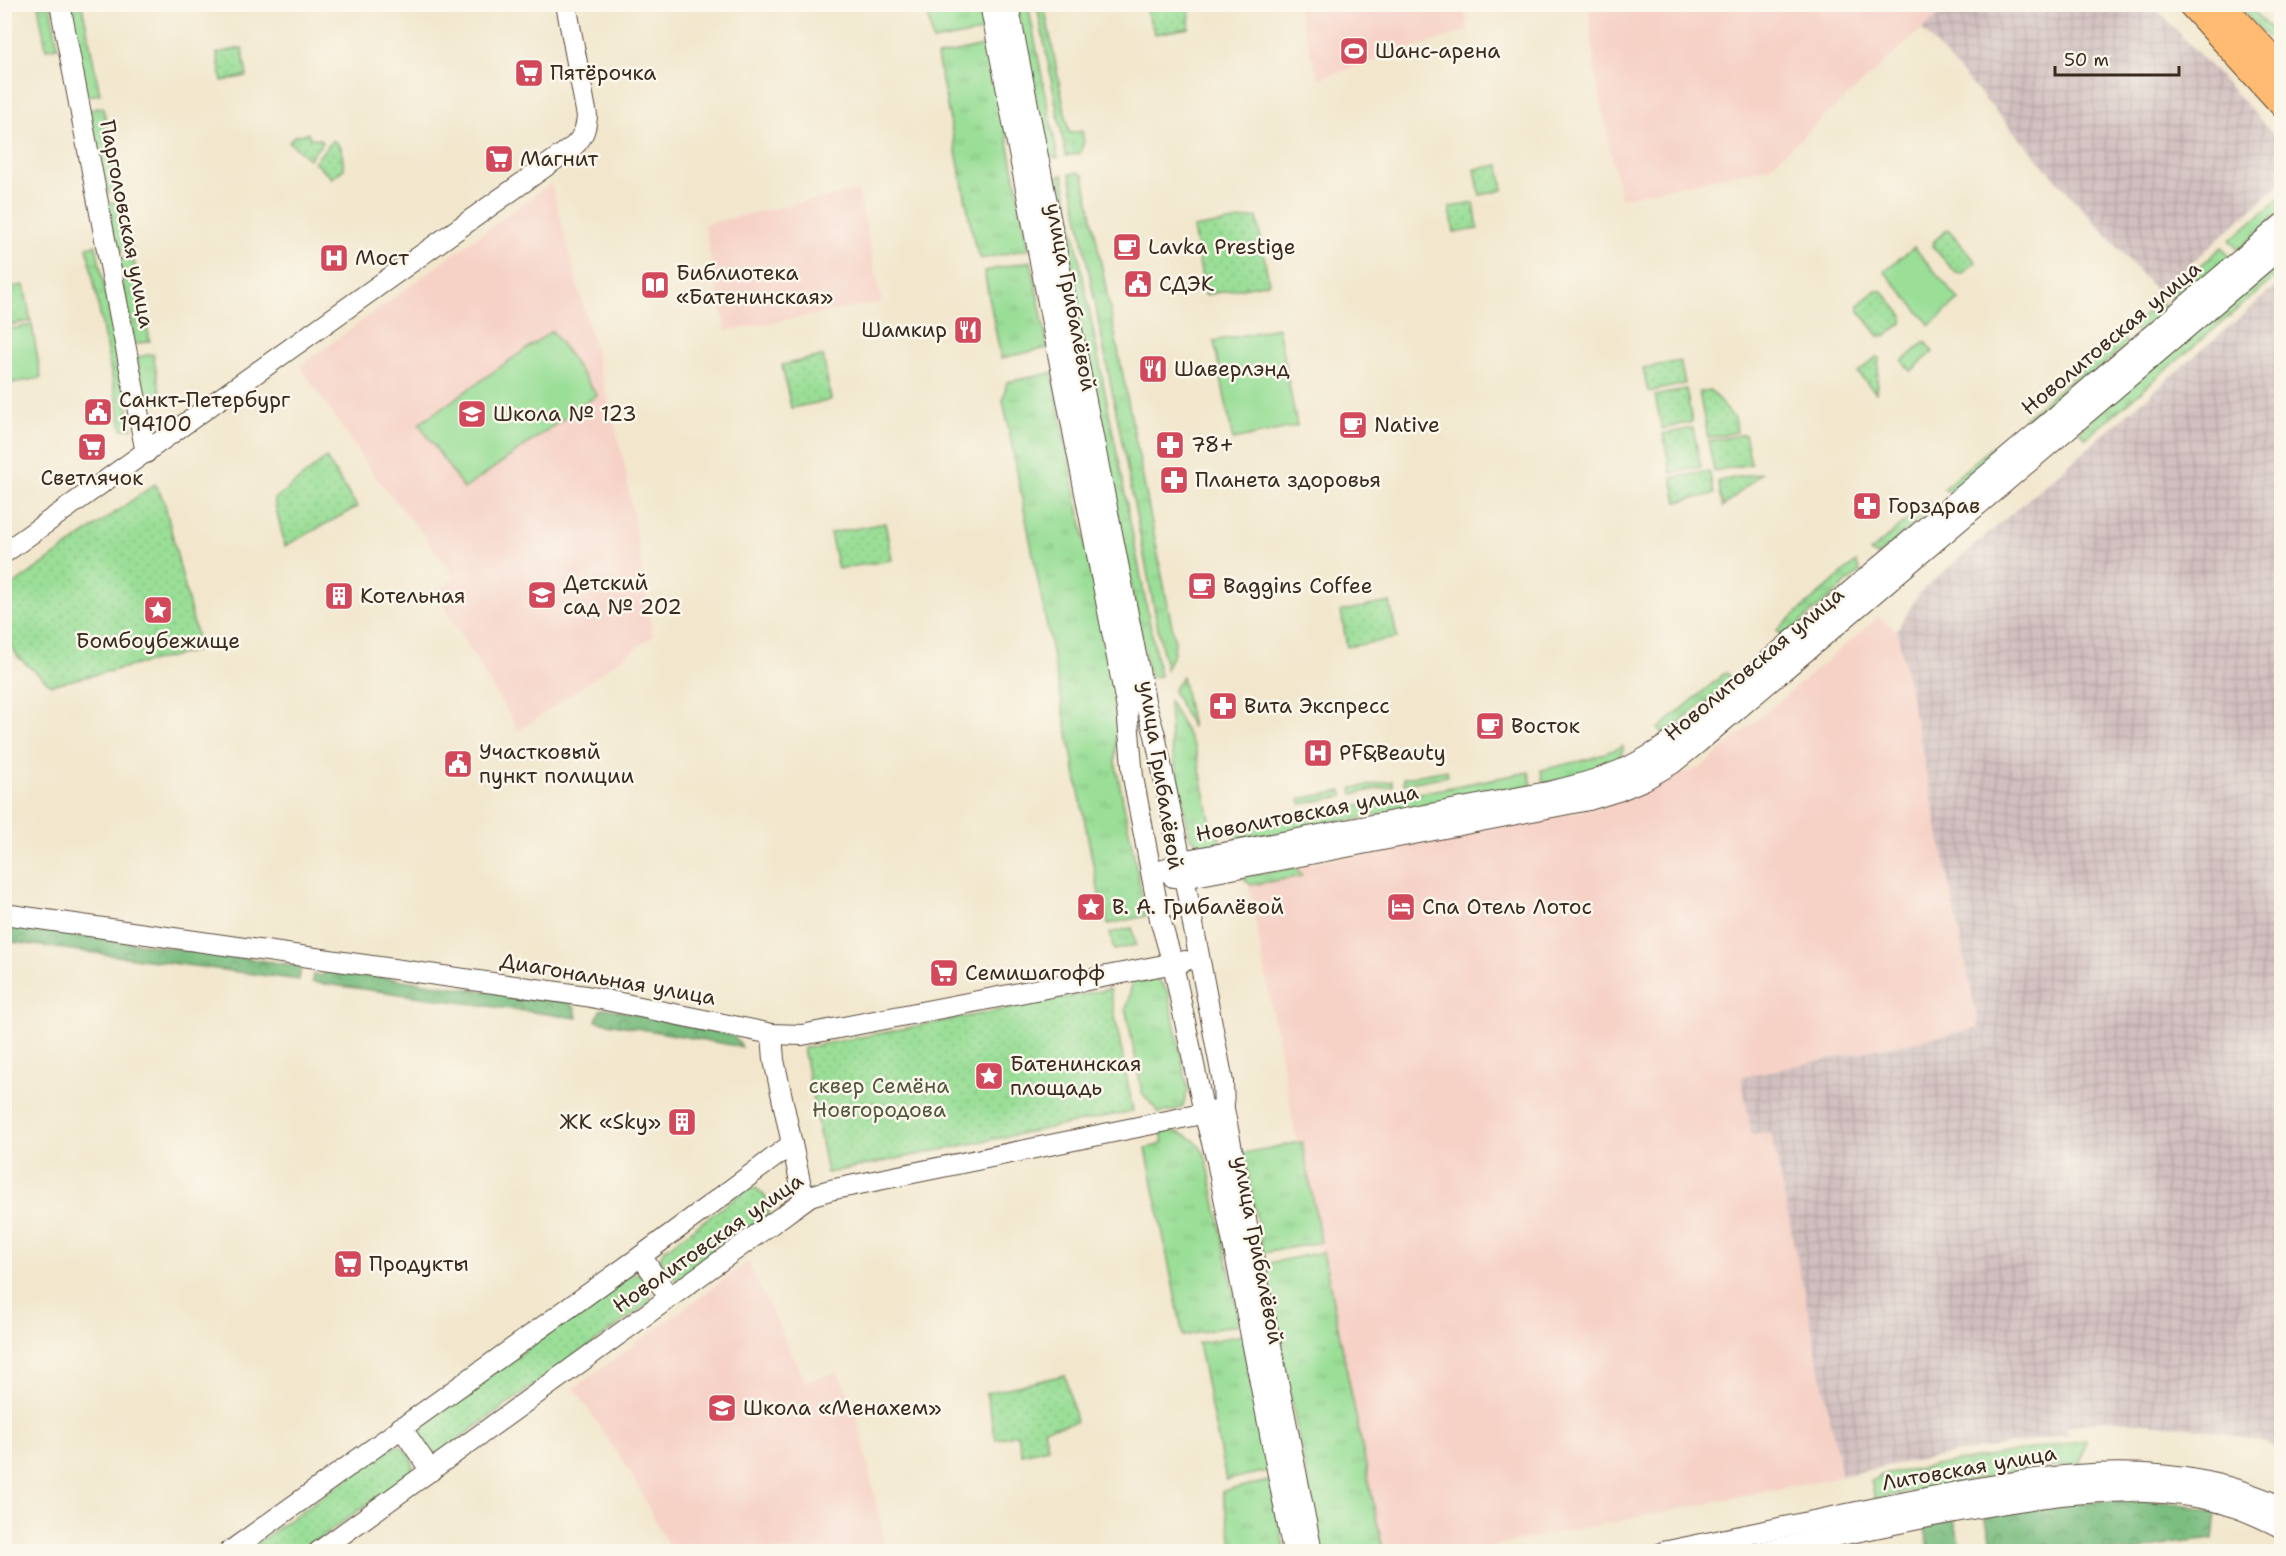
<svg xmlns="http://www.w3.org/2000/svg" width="2286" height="1556" viewBox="0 0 2286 1556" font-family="'Shantell Sans',sans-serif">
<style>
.built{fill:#f6d1c6}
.industrial{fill:url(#industrial-grid)}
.grass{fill:url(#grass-tufts);stroke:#6a845a;stroke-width:1.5}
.forest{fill:url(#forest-crowns);stroke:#5b744f;stroke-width:1.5}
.park{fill:url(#park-dots);stroke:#6a845a;stroke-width:1.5}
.pitch{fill:#9ade97;stroke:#6a845a;stroke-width:1.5}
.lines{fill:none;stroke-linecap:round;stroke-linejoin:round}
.minor-casing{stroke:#564638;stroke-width:22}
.major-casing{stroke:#564638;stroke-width:28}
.minor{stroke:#fff;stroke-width:20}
.major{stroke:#febb71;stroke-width:26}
.labels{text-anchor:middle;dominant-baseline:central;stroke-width:5;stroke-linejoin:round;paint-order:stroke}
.poi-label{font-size:21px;fill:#3b2a1e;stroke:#fbf7ec;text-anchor:start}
.street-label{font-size:21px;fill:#3b2a1e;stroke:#fbf7ec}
.park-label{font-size:21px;fill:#53573c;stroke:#fbf7ec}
</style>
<defs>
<pattern id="industrial-grid" width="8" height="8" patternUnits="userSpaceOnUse" patternTransform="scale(1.5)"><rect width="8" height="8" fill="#d1bfbf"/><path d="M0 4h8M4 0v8" fill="none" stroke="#b4a4a4"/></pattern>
<pattern id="grass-tufts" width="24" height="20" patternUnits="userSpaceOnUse" patternTransform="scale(1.5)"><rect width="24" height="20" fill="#9ade97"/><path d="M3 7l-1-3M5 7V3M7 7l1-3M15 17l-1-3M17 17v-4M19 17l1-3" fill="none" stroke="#86bf82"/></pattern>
<pattern id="forest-crowns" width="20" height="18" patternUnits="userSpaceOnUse" patternTransform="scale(1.5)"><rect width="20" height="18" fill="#7bbd80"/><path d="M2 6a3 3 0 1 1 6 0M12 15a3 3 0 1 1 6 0" fill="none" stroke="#669a68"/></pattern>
<pattern id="park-dots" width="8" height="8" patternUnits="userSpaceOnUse" patternTransform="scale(1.5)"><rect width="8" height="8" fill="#9ade97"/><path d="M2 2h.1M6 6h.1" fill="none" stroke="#86bf82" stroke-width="1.8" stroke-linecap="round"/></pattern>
</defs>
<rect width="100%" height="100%" fill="#fbf7ec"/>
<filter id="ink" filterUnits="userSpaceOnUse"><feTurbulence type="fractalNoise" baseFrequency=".0167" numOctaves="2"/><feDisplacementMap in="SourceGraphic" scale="12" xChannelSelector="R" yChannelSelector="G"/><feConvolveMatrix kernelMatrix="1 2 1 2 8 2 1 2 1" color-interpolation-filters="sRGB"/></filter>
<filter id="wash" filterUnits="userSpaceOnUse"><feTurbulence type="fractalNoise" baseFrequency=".008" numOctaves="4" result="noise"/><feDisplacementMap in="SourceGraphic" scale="24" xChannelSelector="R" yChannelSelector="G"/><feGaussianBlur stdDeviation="1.35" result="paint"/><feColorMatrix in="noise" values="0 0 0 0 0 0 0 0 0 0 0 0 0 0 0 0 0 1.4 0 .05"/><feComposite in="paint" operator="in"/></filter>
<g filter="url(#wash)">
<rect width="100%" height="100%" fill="#f2e7cd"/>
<!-- built -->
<g class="built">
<path d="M 1296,5 L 1465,5 L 1468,30 L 1319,79 Z"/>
<path d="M 1588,5 L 1951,5 L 1922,29 L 1769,167 L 1620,198 L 1596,78 Z"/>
<path d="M 551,183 L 624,461 L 653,636 L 519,731 L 435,592 L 455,578 L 424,535 L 379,482 L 300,366 Z"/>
<path d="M 858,190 L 882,302 L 726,331 L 704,224 Z"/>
<path d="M 1878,617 L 1897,630 L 1979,1028 L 1741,1077 L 1752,1135 L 1771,1132 L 1842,1476 L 1470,1551 L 1383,1551 L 1312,1223 L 1247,876 L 1598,808 L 1639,793 L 1661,781 L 1700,768 Z"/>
<path d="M 748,1262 L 805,1381 L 837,1373 L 855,1405 L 885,1544 L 878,1551 L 671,1551 L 630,1472 L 574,1388 Z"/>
</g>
<!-- industrial -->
<g class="industrial">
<path d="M 1951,5 L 2153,5 L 2281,142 L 2281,183 L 2158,293 L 1922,29 Z"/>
<path d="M 2281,282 L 2281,1451 L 2265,1443 L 2205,1429 L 2108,1419 L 2067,1427 L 2068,1434 L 1891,1465 L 1842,1476 L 1771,1132 L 1752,1135 L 1741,1077 L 1979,1028 L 1897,630 L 1919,593 Z"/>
</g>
<!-- grass -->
<g class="grass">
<path d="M 38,5 L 50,5 L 58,47 L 46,49 Z"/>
<path d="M 69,5 L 82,5 L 100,94 L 86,96 Z"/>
<path d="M 926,5 L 980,5 L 986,31 L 933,41 Z"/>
<path d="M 1017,5 L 1028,5 L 1058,158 L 1047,157 Z"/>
<path d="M 1037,5 L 1044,5 L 1069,133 L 1082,131 L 1084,142 L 1080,153 L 1066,156 Z"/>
<path d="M 2238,5 L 2248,5 L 2281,41 L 2281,52 Z"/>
<path d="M 989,45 L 1029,249 L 981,259 L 975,246 L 937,56 Z"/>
<path d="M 103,107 L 120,190 L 105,193 L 89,110 Z"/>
<path d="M 1078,172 L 1084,176 L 1175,642 L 1174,652 L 1166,669 L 1070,174 Z"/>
<path d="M 1063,175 L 1160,676 L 1151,677 L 1148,671 L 1052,185 L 1059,176 Z"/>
<path d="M 2281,197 L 2281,213 L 2238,250 L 2230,240 Z"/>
<path d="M 122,200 L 132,249 L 117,252 L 107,204 Z"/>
<path d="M 96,245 L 132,428 L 122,429 L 87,247 Z"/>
<path d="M 2222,247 L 2230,257 L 2176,304 L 2167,295 Z"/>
<path d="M 133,256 L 150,341 L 135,344 L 118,259 Z"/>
<path d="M 2281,259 L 2281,272 L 2086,438 L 2079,431 Z"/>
<path d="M 1031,261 L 1048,348 L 1001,358 L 984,271 Z"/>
<path d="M 2160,301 L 2168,310 L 2139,334 L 2131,327 Z"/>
<path d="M 2121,336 L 2128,344 L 2034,423 L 2025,418 Z"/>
<path d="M 153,354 L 162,401 L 146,405 L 137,357 Z"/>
<path d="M 1052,373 L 1118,709 L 1115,761 L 1146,916 L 1108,924 L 1105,910 L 1102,910 L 1003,400 L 1007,382 Z"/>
<path d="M 2014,428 L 2017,437 L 1951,493 L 1943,489 Z"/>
<path d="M 1929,501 L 1932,509 L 1878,556 L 1870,552 Z"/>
<path d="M 1856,562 L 1860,572 L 1783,637 L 1777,630 Z"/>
<path d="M 1726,672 L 1732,680 L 1664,736 L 1658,729 Z"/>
<path d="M 1182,676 L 1192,728 L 1173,691 Z"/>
<path d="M 1169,700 L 1196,750 L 1212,830 L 1219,835 L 1221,845 L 1201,846 L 1190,836 L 1171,745 Z"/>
<path d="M 1623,746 L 1623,750 L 1612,767 L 1543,784 L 1541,770 L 1593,758 Z"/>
<path d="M 1447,770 L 1448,776 L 1404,784 L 1403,778 Z"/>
<path d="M 1529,772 L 1532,786 L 1237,842 L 1235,832 L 1239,828 Z"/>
<path d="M 1392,781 L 1393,786 L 1353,794 L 1352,788 Z"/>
<path d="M 1342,791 L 1343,796 L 1301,804 L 1300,799 Z"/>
<path d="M 1295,867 L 1302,876 L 1251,885 L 1242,877 Z"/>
<path d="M 1132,928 L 1136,945 L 1114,950 L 1110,933 Z"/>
<path d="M 1150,977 L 1158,979 L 1168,992 L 1188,1090 L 1183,1106 L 1176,1110 L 1159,1113 L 1142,1093 L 1126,1010 L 1133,980 Z"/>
<path d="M 1174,1131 C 1192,1136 1201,1143 1207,1161 L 1240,1324 L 1183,1336 L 1146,1148 L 1160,1145 L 1163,1141 L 1161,1132 Z"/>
<path d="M 1302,1142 L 1321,1242 L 1263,1253 L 1244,1153 Z"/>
<path d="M 1323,1252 L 1327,1272 L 1383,1551 L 1321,1551 L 1264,1264 Z"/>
<path d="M 1242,1335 L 1268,1471 L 1226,1480 L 1198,1343 Z"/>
<path d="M 2085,1440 L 2080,1464 L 2036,1468 L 1875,1499 L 1871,1481 L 1882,1475 Z"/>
<path d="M 1270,1481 L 1285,1551 L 1234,1551 L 1222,1491 Z"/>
</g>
<!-- forest -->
<g class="forest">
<path d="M 5,925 L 301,966 L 299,980 L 5,941 Z"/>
<path d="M 325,970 L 568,1002 L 575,1008 L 577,1018 L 312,982 L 313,974 L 323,976 Z"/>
<path d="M 606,1008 L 734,1036 L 742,1047 L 596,1021 L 600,1010 Z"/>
<path d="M 2065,1502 C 2115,1502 2169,1496 2216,1513 L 2213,1539 L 2171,1544 L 2133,1552 L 1993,1550 L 1985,1515 Z"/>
<path d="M 1954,1520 L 1962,1551 L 1930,1551 L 1924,1526 Z"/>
</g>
<!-- park -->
<g class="park">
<path d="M 1144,5 L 1190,5 L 1189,28 L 1155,34 Z"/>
<path d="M 242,48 L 247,76 L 222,81 L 217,53 Z"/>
<path d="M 308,133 L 310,138 L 321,139 L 323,142 L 309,159 L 289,142 L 294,136 Z"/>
<path d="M 333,140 L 341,147 L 344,169 L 332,178 L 314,162 Z"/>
<path d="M 1499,165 L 1503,190 L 1480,195 L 1475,169 Z"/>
<path d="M 1474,203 L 1478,229 L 1454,233 L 1450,207 Z"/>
<path d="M 1257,217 L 1269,283 L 1205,295 L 1193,228 Z"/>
<path d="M 1948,229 L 1976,262 L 1962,274 L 1956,273 L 1933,247 L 1934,241 Z"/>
<path d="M 24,285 L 31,321 L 5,326 L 5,288 Z"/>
<path d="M 1876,290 L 1882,291 L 1903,316 L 1902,323 L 1886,336 L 1879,336 L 1859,311 L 1859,304 Z"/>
<path d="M 823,356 L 831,400 L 791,408 L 782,365 Z"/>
<path d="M 1876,357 L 1879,358 L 1876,393 L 1858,373 Z"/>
<path d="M 1680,361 L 1685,384 L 1648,392 L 1643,368 Z"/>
<path d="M 1686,389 L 1692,422 L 1662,429 L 1655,396 Z"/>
<path d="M 1710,390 L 1734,418 L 1737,432 L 1708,438 L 1699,392 Z"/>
<path d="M 1693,428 L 1701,467 L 1671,473 L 1663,434 Z"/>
<path d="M 1745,434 L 1751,464 L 1714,471 L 1708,441 Z"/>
<path d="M 326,458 L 357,507 L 285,546 L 274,500 Z"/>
<path d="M 1709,471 L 1714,494 L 1677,502 L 1672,478 Z"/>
<path d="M 1761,473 L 1723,507 L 1718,481 Z"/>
<path d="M 155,484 L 164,501 L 200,650 L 51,685 L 19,658 L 5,637 L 5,591 Z"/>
<path d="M 885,523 L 892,560 L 838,569 L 830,533 Z"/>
<path d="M 1390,602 L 1397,638 L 1347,647 L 1341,611 Z"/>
<path d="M 1110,989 L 1133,1111 L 827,1173 L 803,1048 Z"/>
<path d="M 755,1188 C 765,1193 771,1204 769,1214 L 682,1278 L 677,1280 C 665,1276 657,1262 663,1251 L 746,1190 Z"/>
<path d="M 639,1273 C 649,1279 654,1294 648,1304 L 439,1453 L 429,1453 L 416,1433 L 417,1429 L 629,1275 Z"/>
<path d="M 1065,1375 L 1076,1422 L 1044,1429 L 1048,1448 L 1022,1454 L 1017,1434 L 996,1439 L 986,1393 Z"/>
<path d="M 395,1445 C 407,1447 417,1462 411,1473 L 302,1551 L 244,1552 Z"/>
</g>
<!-- pitch -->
<g class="pitch">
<path d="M 1914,247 L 1959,300 L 1930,325 L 1884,271 Z"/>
<path d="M 32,325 L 41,378 L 6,384 L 5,330 Z"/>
<path d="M 1278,328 L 1297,426 L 1233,440 L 1214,341 Z"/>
<path d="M 552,331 L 597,395 L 464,489 L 419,424 Z"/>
<path d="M 1925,342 L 1933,352 L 1911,371 L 1902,361 Z"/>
</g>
</g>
<g filter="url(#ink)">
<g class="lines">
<!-- minor casing -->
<g class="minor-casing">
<g id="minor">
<path d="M 60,4 L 146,453"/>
<path d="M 990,4 L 1127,709 L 1133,777 L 1160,919 L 1173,964 L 1204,1113 L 1217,1161 L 1293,1552"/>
<path d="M 1008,4 L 1146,706 L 1155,735 L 1181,861 L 1223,1082 L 1224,1109 L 1312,1552"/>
<path d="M 4,553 L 574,146 C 583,137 586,129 587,116 L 566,4"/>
<path d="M 1152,876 L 1181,861 L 1553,791 C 1611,777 1639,766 1687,730 L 2282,224"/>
<path d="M 1173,877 L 1184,878 L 1232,869 L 1589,800 L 1618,791 L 1644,780 L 1672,764 L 1698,743 L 2282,247"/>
<path d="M 4,914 L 586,996 L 772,1034 L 802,1035 L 1185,961"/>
<path d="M 772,1034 L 774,1060 L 804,1200"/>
<path d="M 641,1256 L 669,1297"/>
<path d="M 401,1427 L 431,1471"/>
<path d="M 229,1552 L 641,1256 L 792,1144"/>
<path d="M 318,1552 L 810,1196 L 830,1190 L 1216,1111"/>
<path d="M 1663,1552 C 1736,1537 1808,1522 1881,1507 C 2012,1481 2155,1446 2282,1507"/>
<path d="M 1761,1552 C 1822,1539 1883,1526 1944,1514 C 2027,1498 2116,1482 2201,1498 C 2228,1503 2257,1515 2282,1528"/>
</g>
</g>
<!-- major casing -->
<g class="major-casing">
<g id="major">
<path d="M 2191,4 L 2282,104"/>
<path d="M 2221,4 L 2282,69"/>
</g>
</g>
<!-- minor -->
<use href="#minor" class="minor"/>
<!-- major -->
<use href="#major" class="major"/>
</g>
</g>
<!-- icons -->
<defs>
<g id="stadium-square" transform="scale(1.5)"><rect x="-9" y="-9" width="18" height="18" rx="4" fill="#d1495b" stroke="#fbf7ec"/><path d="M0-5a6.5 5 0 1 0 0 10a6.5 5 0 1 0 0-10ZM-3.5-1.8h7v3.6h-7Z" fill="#fff"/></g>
<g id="supermarket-square" transform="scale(1.5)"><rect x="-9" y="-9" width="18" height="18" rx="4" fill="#d1495b" stroke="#fbf7ec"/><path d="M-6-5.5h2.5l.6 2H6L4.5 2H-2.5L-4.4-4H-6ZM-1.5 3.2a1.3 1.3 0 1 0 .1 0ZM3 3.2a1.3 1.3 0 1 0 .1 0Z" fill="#fff"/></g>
<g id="cafe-square" transform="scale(1.5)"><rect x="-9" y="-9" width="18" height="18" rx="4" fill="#d1495b" stroke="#fbf7ec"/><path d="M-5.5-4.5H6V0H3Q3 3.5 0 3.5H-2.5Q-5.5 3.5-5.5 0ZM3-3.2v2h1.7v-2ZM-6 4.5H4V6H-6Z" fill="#fff"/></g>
<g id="hospital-square" transform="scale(1.5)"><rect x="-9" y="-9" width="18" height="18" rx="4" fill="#d1495b" stroke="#fbf7ec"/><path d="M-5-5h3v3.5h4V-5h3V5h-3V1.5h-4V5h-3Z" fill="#fff"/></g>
<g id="civic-square" transform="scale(1.5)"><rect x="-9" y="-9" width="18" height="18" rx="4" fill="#d1495b" stroke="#fbf7ec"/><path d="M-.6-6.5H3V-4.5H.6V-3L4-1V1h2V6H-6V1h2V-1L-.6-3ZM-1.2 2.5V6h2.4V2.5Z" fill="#fff"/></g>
<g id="library-square" transform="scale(1.5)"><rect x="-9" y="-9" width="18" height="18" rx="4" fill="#d1495b" stroke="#fbf7ec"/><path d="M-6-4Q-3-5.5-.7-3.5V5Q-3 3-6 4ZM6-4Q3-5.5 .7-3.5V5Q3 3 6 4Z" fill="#fff"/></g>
<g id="restaurant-square" transform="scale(1.5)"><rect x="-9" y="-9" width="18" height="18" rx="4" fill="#d1495b" stroke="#fbf7ec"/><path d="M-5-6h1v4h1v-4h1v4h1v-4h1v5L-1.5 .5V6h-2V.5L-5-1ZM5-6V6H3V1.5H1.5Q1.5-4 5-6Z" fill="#fff"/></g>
<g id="school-square" transform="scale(1.5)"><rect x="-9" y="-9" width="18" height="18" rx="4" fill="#d1495b" stroke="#fbf7ec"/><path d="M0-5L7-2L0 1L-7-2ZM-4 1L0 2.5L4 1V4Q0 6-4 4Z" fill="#fff"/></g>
<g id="pharmacy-square" transform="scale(1.5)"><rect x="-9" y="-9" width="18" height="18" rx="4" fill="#d1495b" stroke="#fbf7ec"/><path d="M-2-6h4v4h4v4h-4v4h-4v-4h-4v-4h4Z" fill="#fff"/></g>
<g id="building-square" transform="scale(1.5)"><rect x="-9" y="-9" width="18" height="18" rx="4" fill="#d1495b" stroke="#fbf7ec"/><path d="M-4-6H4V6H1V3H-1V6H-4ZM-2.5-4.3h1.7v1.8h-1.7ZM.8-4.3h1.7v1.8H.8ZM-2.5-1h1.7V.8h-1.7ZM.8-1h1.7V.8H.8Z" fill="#fff"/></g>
<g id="sight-square" transform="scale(1.5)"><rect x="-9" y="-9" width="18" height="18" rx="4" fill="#d1495b" stroke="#fbf7ec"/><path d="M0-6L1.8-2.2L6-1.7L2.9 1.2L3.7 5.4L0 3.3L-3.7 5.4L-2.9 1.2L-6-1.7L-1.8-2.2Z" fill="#fff"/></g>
<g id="hotel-square" transform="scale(1.5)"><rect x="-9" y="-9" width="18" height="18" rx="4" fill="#d1495b" stroke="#fbf7ec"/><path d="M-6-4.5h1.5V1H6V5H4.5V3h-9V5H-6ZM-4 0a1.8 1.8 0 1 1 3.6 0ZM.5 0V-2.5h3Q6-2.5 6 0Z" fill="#fff"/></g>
</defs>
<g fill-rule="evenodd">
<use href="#stadium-square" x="1354" y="51"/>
<use href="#supermarket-square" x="529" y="73"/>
<use href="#supermarket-square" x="499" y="159"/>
<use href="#cafe-square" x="1127" y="247"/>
<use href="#hospital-square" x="334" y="258"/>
<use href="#civic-square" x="1138" y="284"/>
<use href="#library-square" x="655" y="285"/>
<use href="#restaurant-square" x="968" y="330"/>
<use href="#restaurant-square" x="1153" y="369"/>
<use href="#civic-square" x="98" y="412"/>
<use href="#school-square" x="472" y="414"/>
<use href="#cafe-square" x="1353" y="425"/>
<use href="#pharmacy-square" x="1170" y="445"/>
<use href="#supermarket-square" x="92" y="447"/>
<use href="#pharmacy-square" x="1174" y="480"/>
<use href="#pharmacy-square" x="1867" y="506"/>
<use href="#cafe-square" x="1202" y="586"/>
<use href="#school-square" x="542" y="595"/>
<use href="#building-square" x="339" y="596"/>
<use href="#sight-square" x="158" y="610"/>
<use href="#pharmacy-square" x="1223" y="706"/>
<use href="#cafe-square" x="1490" y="726"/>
<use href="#hospital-square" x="1318" y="753"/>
<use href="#civic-square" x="458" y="764"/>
<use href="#sight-square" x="1091" y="907"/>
<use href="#hotel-square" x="1401" y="907"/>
<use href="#supermarket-square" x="944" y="973"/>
<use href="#sight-square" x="989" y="1076"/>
<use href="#building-square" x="682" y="1122"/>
<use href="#supermarket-square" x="348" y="1264"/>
<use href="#school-square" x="722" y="1408"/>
</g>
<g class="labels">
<!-- poi labels -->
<g class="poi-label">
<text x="1375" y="51">Шанс-арена</text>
<text x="550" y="73">Пятёрочка</text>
<text x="520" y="159">Магнит</text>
<text x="1148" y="247">Lavka Prestige</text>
<text x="355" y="258">Мост</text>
<text x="676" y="273">Библиотека<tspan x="676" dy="24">«Батенинская»</tspan></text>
<text x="1159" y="284">СДЭК</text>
<text x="947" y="330" text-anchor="end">Шамкир</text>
<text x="1174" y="369">Шаверлэнд</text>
<text x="119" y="400">Санкт-Петербург<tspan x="119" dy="24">194100</tspan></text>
<text x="493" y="414">Школа № 123</text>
<text x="1374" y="425">Native</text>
<text x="1191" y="445">78+</text>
<text x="92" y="478" text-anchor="middle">Светлячок</text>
<text x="1195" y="480">Планета здоровья</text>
<text x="1888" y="506">Горздрав</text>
<text x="563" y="583">Детский<tspan x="563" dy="24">сад № 202</tspan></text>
<text x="1223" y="586">Baggins Coffee</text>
<text x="360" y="596">Котельная</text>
<text x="158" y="641" text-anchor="middle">Бомбоубежище</text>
<text x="1244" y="706">Вита Экспресс</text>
<text x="1511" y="726">Восток</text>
<text x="479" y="752">Участковый<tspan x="479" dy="24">пункт полиции</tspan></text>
<text x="1339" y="753">PF&amp;Beauty</text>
<text x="1112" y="907">В. А. Грибалёвой</text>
<text x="1422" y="907">Спа Отель Лотос</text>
<text x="965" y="973">Семишагофф</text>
<text x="1010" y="1064">Батенинская<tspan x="1010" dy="24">площадь</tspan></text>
<text x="661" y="1122" text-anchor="end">ЖК «Sky»</text>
<text x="369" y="1264">Продукты</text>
<text x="743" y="1408">Школа «Менахем»</text>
</g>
<!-- street labels -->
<g class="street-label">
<text transform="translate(127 224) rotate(79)">Парголовская улица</text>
<text transform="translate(1071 297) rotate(79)">улица Грибалёвой</text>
<text transform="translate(2111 338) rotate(-40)">Новолитовская улица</text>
<text transform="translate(1754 664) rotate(-40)">Новолитовская улица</text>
<text transform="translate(1161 775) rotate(81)">улица Грибалёвой</text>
<text transform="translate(1307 813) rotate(-11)">Новолитовская улица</text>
<text transform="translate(608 979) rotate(10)">Диагональная улица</text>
<text transform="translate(708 1243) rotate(-35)">Новолитовская улица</text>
<text transform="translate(1258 1250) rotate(79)">улица Грибалёвой</text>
<text transform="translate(1969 1468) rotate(-10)">Литовская улица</text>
</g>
<!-- park labels -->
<g class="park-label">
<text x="879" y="1086">сквер Семёна<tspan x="879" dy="24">Новгородова</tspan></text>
</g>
</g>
<!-- margin -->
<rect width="2286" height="1556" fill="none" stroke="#fbf7ec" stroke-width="24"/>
<!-- scale -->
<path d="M2055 66v9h124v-9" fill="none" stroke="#3b2a1e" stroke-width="3"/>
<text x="2064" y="66" font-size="18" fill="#3b2a1e" stroke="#fbf7ec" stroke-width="4.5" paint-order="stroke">50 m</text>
</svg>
